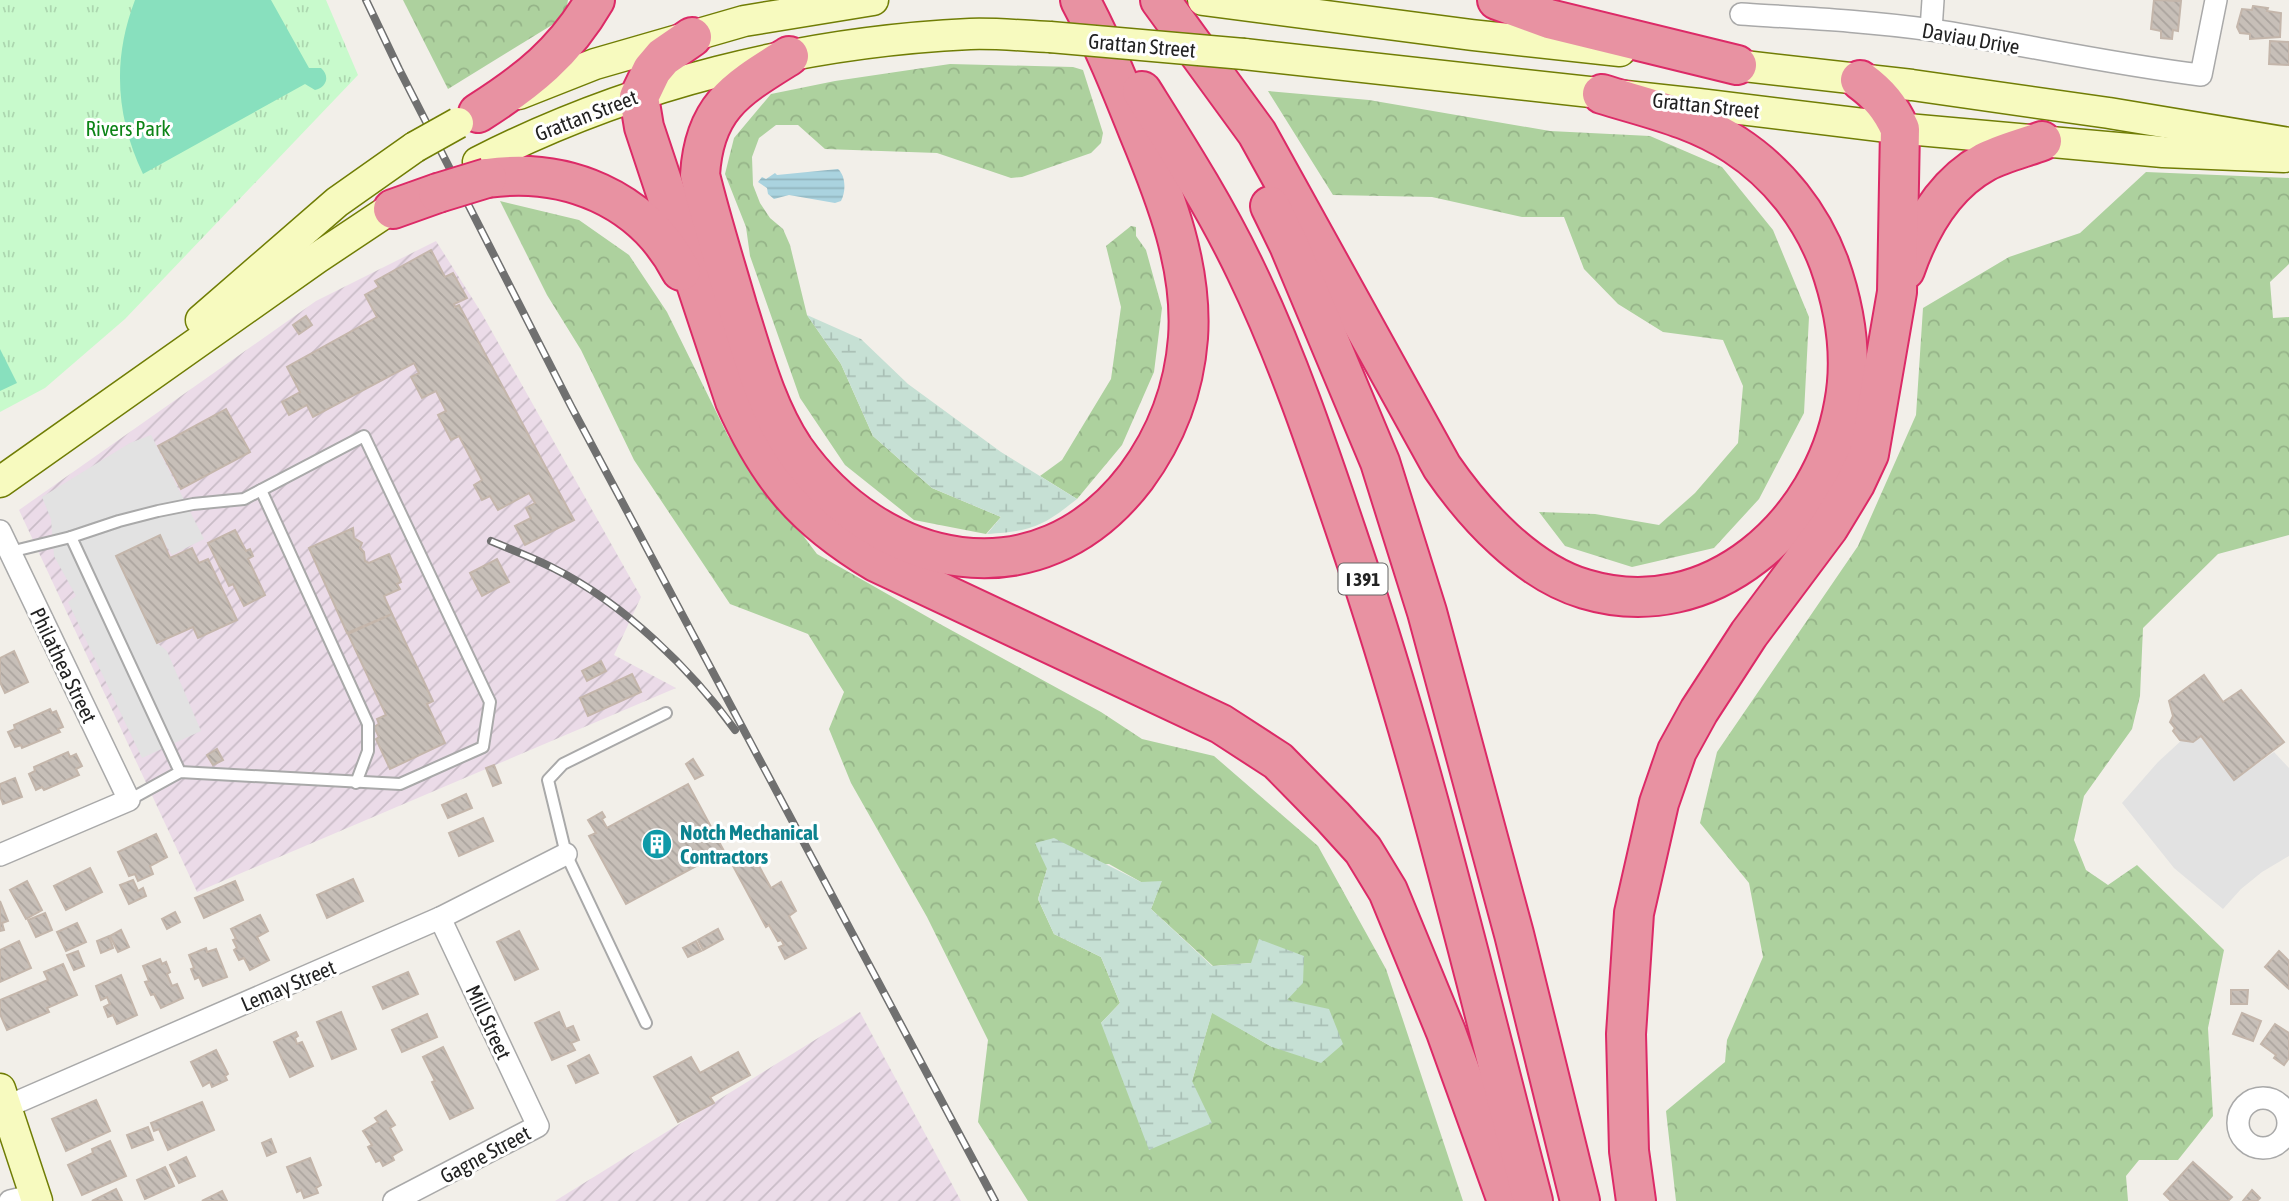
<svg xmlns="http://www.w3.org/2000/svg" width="2289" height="1201" viewBox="0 0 2289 1201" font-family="'Asap Condensed',sans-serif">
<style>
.industrial{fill:url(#industrial-furrows)}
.forest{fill:url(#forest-crowns);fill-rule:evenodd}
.wetland{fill:url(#wetland-marsh)}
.park{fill:url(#park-tufts)}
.pitch{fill:#88e0be}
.parking{fill:#e2e2e2}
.water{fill:url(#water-rules)}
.building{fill:url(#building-back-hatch);stroke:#c4b6ab;stroke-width:2}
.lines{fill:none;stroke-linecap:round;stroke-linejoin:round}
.service-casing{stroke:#a9a9a9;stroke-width:14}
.minor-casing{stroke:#a9a9a9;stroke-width:24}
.secondary-casing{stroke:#707d05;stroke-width:33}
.motorway-casing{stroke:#dc2a67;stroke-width:42}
.service{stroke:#fff;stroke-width:10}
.minor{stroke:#fff;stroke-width:21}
.secondary{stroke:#f7fabf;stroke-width:30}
.motorway{stroke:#e892a2;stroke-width:38}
.rail-casing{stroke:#707070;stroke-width:8}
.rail{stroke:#fff;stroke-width:5;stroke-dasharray:16;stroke-linecap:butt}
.secondary-bridge-casing{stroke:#707d05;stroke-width:33;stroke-linecap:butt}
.motorway-bridge-casing{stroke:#dc2a67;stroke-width:42;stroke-linecap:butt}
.secondary-bridge{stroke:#f7fabf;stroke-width:30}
.motorway-bridge{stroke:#e892a2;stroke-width:38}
.labels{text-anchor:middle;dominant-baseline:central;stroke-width:6;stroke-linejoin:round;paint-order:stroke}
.shield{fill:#fff;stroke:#646464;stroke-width:2}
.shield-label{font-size:19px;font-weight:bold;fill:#222}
.street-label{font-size:21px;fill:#222;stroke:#fff}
.park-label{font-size:21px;fill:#0c8416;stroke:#fff}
.culture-label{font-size:21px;font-weight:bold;fill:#0d838f;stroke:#fff;text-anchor:start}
</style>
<defs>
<pattern id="industrial-furrows" width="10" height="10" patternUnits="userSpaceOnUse" patternTransform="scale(1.75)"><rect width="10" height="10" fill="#ebdbe8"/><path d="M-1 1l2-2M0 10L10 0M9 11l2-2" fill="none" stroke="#c9bcc7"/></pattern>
<pattern id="forest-crowns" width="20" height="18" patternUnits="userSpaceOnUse" patternTransform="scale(1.75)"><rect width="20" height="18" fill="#add19e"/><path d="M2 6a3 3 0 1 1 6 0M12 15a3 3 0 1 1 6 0" fill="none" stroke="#95b388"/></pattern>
<pattern id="wetland-marsh" width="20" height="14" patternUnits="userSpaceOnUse" patternTransform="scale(1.75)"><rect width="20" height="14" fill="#c6e0d4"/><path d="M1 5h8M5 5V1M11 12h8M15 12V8" fill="none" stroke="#aac0b6"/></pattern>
<pattern id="park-tufts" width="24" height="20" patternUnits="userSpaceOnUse" patternTransform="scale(1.75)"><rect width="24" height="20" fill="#c8facc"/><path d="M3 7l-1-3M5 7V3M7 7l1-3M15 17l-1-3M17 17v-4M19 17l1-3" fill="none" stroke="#acd6af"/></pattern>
<pattern id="water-rules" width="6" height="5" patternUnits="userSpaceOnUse" patternTransform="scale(1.75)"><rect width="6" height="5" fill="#aad3df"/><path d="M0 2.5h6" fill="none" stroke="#92b5bf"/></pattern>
<pattern id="building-back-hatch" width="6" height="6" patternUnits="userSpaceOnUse" patternTransform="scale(1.75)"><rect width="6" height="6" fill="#c7bfb8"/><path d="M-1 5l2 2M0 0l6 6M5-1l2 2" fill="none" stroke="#aba49e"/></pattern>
</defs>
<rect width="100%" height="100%" fill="#f2efe9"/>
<!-- industrial -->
<g class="industrial">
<path d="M 436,241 L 481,312 L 641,597 L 614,655 L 676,688 L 197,892 L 19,510 L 316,301 Z"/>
<path d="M 860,1012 L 961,1201 L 555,1201 Z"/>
</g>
<!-- forest -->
<g class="forest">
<path d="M 403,0 L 568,0 L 565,17 L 448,89 Z"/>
<path d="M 950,64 L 1073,67 L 1083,70 L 1103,133 L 1101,143 L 1091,153 L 1022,177 L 1011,178 L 937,153 L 825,149 L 798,125 L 776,125 L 759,138 L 752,157 L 753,185 L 760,203 L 770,218 L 783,229 L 790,245 L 807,315 L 841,364 L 873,436 L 932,488 L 1001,517 L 986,534 L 914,520 L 845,465 L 800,398 L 750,256 L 746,227 L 725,174 L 734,138 L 771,94 L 835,81 Z"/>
<path d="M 1268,91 L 1369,100 L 1550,131 L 1650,136 L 1722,167 L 1773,230 L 1809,317 L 1804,413 L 1759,499 L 1714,548 L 1632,567 L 1565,546 L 1539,512 L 1595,514 L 1659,525 L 1695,493 L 1738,443 L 1743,386 L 1723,340 L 1663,332 L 1618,304 L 1584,269 L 1564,217 L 1522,217 L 1432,197 L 1333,195 Z"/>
<path d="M 2146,172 L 2289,178 L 2289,264 L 2270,282 L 2273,318 L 2289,317 L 2289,535 L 2218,554 L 2143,628 L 2140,696 L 2132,729 L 2084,796 L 2074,840 L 2086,870 L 2108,885 L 2137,865 L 2224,950 L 2208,1028 L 2213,1116 L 2178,1160 L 2139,1160 L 2126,1176 L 2128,1201 L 1676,1201 L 1666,1111 L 1725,1062 L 1727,1040 L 1763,957 L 1749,883 L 1700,823 L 1717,752 L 1858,546 L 1916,415 L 1923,308 L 2009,257 L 2080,233 Z"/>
<path d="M 500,201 L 579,220 L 629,255 L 667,312 L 728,436 L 817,554 L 940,624 L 1101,712 L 1142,739 L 1214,756 L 1318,846 L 1386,969 L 1463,1201 L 1028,1201 L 978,1122 L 988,1040 L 927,917 L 851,783 L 829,729 L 844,692 L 808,634 L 730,604 L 634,460 L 581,350 L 547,295 ZM 1109,864 L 1141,882 L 1161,882 L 1151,909 L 1213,966 L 1251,963 L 1287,1000 L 1272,1047 L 1212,1012 L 1192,1081 L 1101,1023 L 1120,1003 L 1101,957 L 1054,934 L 1038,899 L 1047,869 Z"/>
<path d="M 1131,226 L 1136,227 L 1136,236 L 1146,250 L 1162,308 L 1154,372 L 1122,445 L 1077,499 L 1040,476 L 1062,460 L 1111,379 L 1121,307 L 1106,246 Z"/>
</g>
<!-- wetland -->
<g class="wetland">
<path d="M 807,315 L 861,339 L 908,384 L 1001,452 L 1077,499 C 1042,527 1032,531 987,534 L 1001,517 L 932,488 L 873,436 L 841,364 Z"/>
<path d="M 1054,838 L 1141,882 L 1162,881 L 1151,909 L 1212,966 L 1251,963 L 1259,939 L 1304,956 L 1303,983 L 1287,1000 L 1329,1009 L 1343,1044 L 1321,1063 L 1272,1047 L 1212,1013 L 1192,1081 L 1212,1123 L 1149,1150 L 1101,1023 L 1120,1003 L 1101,957 L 1054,934 L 1038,899 L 1047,869 L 1035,843 Z"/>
</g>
<!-- park -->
<path class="park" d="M 0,0 L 326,0 L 358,75 L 125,319 L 45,388 L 0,412 Z"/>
<!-- pitch -->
<g class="pitch">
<path d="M 135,0 L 271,0 L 309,68 L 321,68 C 330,76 327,87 315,90 L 305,84 L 143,174 C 116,117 112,60 135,0 Z"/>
<path d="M 0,349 L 17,383 L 0,391 Z"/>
</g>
<!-- parking -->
<g class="parking">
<path d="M 151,435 L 204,539 L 172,555 L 160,536 L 117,556 L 157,643 L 167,651 L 201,731 L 142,758 L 68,602 L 76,596 L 54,556 L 51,519 L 42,497 L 130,443 Z"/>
<path d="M 2201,736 L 2234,780 L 2274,752 L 2289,768 L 2289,856 L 2262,872 L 2241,889 L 2223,909 L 2174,868 L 2122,803 L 2158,762 L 2183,739 L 2193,742 Z"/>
</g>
<!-- water -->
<path class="water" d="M 838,169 C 846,176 846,192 841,201 L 835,203 L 789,195 L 774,199 L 768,194 L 767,188 L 758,182 L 762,177 L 766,179 L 775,173 L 777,175 Z"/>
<!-- building -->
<g class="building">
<path d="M 2154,0 L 2181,1 L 2178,31 L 2173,30 L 2172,39 L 2161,38 L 2161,31 L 2151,29 Z"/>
<path d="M 2253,6 L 2268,8 L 2267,11 L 2281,13 L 2280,37 L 2250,39 L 2250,34 L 2240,33 L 2237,27 L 2242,9 L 2252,10 Z"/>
<path d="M 2270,41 L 2289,42 L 2289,65 L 2269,64 Z"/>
<path d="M 431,250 L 445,277 L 453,273 L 467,298 L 454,304 L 455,307 L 459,305 L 574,520 L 525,545 L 515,526 L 531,518 L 526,508 L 535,503 L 529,493 L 498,510 L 490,496 L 482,500 L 474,485 L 482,480 L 459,436 L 451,440 L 438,415 L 446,411 L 436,391 L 422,398 L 411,377 L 419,373 L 414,363 L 313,417 L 307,405 L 289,415 L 282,402 L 300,392 L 287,367 L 377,317 L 365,295 L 379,287 L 375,281 Z"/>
<path d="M 306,316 L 312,325 L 299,334 L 293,325 Z"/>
<path d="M 226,409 L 250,452 L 181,489 L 158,446 Z"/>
<path d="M 353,528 L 354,538 L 362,543 L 360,548 L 364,552 L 365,561 L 369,563 L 389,554 L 401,582 L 397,584 L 400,589 L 384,596 L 392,614 L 347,633 L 309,548 Z"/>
<path d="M 235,530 L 246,551 L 250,549 L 253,556 L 248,559 L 265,595 L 244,606 L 233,584 L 229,586 L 208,543 Z"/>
<path d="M 160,535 L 170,558 L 192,548 L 199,563 L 208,559 L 237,620 L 198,638 L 193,627 L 157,643 L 116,556 Z"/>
<path d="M 497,559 L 509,582 L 482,596 L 470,573 Z"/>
<path d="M 392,614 L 433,701 L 427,704 L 445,743 L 390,769 L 376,739 L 379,737 L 374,727 L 379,724 L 377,719 L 386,715 L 348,634 Z"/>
<path d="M 14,651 L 28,682 L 5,693 L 0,682 L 0,658 Z"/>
<path d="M 601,661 L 606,671 L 587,681 L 582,671 Z"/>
<path d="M 632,674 L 641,692 L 588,716 L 580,698 Z"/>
<path d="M 2204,675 L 2223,702 L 2241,690 L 2284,742 L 2234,780 L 2201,736 L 2193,742 L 2180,740 L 2173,731 L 2175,728 L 2170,722 L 2173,716 L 2169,701 Z"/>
<path d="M 50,709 L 52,713 L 56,711 L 63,727 L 58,729 L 60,732 L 22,748 L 21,745 L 15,747 L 8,732 L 15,729 L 14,725 Z"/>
<path d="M 217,749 L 223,760 L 213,765 L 207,755 Z"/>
<path d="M 68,752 L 70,757 L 76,754 L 82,766 L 76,769 L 79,775 L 44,790 L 42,787 L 36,790 L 29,774 L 35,771 L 34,767 Z"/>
<path d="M 693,759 L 703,775 L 695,779 L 686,764 Z"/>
<path d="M 494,765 L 501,783 L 493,786 L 486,768 Z"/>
<path d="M 15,778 L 22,797 L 3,804 L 0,796 L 0,784 Z"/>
<path d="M 688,784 L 724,851 L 626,904 L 589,836 L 596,833 L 588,820 L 602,812 L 605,817 L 602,819 L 607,828 Z"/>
<path d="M 466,794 L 472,808 L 448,818 L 442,805 Z"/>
<path d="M 483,818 L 493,841 L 459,856 L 449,833 Z"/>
<path d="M 156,834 L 167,857 L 150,866 L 153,874 L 138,881 L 135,874 L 129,876 L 118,852 Z"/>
<path d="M 753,855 L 771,888 L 781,882 L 796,911 L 789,916 L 806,948 L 785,959 L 779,947 L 784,945 L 781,940 L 778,941 L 769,925 L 766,927 L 733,866 Z"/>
<path d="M 90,868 L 102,892 L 66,910 L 54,886 Z"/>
<path d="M 353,879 L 363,901 L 327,918 L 317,895 Z"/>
<path d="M 133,880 L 138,891 L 143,888 L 146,896 L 129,904 L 120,885 Z"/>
<path d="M 27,881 L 42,910 L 26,919 L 10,890 Z"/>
<path d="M 235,881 L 243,900 L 204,918 L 195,898 Z"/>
<path d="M 0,901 L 8,921 L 2,923 L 4,930 L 0,931 Z"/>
<path d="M 175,912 L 180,922 L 167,929 L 162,919 Z"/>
<path d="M 45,913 L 52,930 L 36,937 L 28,920 Z"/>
<path d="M 260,915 L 268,931 L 257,937 L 269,960 L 250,970 L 244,958 L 239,960 L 234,950 L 237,948 L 233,940 L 236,939 L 231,929 Z"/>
<path d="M 77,923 L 86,942 L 66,951 L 57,932 Z"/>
<path d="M 718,929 L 723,939 L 703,950 L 698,940 Z"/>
<path d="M 121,930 L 129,947 L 118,952 L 110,936 Z"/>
<path d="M 519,931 L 538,969 L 515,980 L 497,942 Z"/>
<path d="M 109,936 L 113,948 L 101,953 L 97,941 Z"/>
<path d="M 19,941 L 31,968 L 0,982 L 0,950 Z"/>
<path d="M 696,941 L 701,951 L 688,957 L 683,948 Z"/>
<path d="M 206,948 L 207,952 L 216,949 L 227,977 L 203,986 L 199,977 L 195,979 L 191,969 L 194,968 L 189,955 Z"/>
<path d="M 78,951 L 84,966 L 74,970 L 67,955 Z"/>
<path d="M 2279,951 L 2289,961 L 2289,989 L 2265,967 Z"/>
<path d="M 160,959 L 162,964 L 166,962 L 170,972 L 167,974 L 172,986 L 177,984 L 183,998 L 161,1008 L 154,994 L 151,995 L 145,982 L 149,981 L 143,966 Z"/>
<path d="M 63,964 L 77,995 L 47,1008 L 49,1012 L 7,1030 L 0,1014 L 0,1000 L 48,980 L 44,972 Z"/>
<path d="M 408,972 L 418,994 L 383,1009 L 373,987 Z"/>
<path d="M 121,975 L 137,1015 L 117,1024 L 113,1015 L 108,1017 L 104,1007 L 110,1004 L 107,997 L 101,1000 L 96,986 Z"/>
<path d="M 2231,990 L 2248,990 L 2247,1004 L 2231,1004 Z"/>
<path d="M 341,1012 L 356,1049 L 332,1059 L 317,1022 Z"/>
<path d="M 559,1012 L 566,1029 L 573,1026 L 579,1040 L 571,1043 L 575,1050 L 552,1060 L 535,1023 Z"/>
<path d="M 2242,1013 L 2261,1021 L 2253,1041 L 2233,1034 Z"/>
<path d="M 427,1014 L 437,1037 L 402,1052 L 392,1030 Z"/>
<path d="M 2275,1024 L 2289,1033 L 2289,1058 L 2284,1065 L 2274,1058 L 2276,1055 L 2261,1044 Z"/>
<path d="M 296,1032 L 298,1036 L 295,1038 L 297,1044 L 302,1042 L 313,1066 L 290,1077 L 274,1042 Z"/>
<path d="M 443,1047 L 473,1108 L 450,1119 L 432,1082 L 435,1081 L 423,1057 Z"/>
<path d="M 216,1050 L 228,1074 L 225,1076 L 227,1080 L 212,1087 L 210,1082 L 203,1086 L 191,1062 Z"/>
<path d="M 738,1052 L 750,1075 L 710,1097 L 714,1103 L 678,1122 L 654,1077 L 691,1057 L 700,1073 Z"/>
<path d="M 589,1055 L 598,1073 L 576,1083 L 568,1066 Z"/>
<path d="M 96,1100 L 110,1131 L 66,1151 L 52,1119 Z"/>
<path d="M 202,1102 L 214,1130 L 168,1150 L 159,1129 L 154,1131 L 151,1123 Z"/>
<path d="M 386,1111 L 395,1125 L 390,1128 L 402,1150 L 392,1156 L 394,1160 L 383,1166 L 380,1160 L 376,1162 L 368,1147 L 372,1145 L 363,1131 L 378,1122 L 375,1118 Z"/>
<path d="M 148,1127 L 153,1140 L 132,1148 L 127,1135 Z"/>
<path d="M 271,1139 L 276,1152 L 267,1156 L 262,1143 Z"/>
<path d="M 110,1141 L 126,1176 L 82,1195 L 68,1165 L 93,1153 L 92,1149 Z"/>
<path d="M 186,1157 L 195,1176 L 179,1183 L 170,1165 Z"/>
<path d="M 310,1158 L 321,1185 L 316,1188 L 318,1193 L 304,1198 L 301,1190 L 297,1192 L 287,1167 Z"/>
<path d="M 2193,1162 L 2232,1197 L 2228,1201 L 2171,1201 L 2164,1194 Z"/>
<path d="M 165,1167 L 174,1186 L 145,1199 L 137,1180 Z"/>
<path d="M 116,1189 L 122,1201 L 92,1201 Z"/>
<path d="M 2252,1190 L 2260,1198 L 2257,1201 L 2243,1201 Z"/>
<path d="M 222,1191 L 227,1201 L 202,1201 Z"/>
</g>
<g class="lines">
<!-- service casing -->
<g class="service-casing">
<g id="service">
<path d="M 261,490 L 368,724 L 368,751 L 356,783"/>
<path d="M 10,552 L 71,537"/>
<path d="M 129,800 L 180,772 L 400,784 L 483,747 L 490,702 L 364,436 L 244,499 L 193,504 L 158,511 L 119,521 L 71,537 L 180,772"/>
<path d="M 646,1023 L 566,854 L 548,780 L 563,764 L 666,713"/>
</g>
</g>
<!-- minor casing -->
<g class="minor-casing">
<g id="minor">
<path d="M 1741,14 C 1805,18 1869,21 1932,30 C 2022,44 2110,64 2201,75 L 2216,0"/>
<path d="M 1931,30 L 1933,0"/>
<path d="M 0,531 L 129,800 L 0,855"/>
<circle cx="2263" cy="1123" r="25"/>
<path d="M 6,1107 L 440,918 L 566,854"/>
<path d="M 10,1201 L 35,1195"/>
<path d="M 394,1201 L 538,1126 L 440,918"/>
</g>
</g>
<!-- secondary casing -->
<g class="secondary-casing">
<g id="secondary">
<path d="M 1203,0 L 1472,35 L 1620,51"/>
<path d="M 1244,54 L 1699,104 L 1896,128 L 2163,152 L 2284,157"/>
<path d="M 1718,63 L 1912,85 L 2109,113 L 2289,143"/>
<path d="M 519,94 L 595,64 L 744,21 L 873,0"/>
<path d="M 478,162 C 631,84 800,42 970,34 C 997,33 1024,36 1050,37"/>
<path d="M 201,320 L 337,202 L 415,147"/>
<path d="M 0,482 L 317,258 L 383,214 L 413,198"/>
<path d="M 0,1089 L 37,1201"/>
</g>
</g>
<!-- motorway casing -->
<g class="motorway-casing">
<g id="motorway">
<path d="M 1160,0 L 1257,133 L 1442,467 C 1475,515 1527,572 1585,589 C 1711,627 1823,523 1844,404 C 1853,357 1845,308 1829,263 C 1811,215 1778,173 1735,145 C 1695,118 1647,108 1602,94"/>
<path d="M 1497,0 L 1549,19 L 1737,65"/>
<path d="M 692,37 L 663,57 L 652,70 L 639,97 L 644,127 L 735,401 C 769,477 804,519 876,562 L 1221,724 L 1278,761 L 1333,817 L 1363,850 L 1388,891 L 1446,1032 L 1507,1201"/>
<path d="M 789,56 C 736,89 704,107 700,175 C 711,220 725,264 738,309 C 753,356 766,407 794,449 C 879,570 1038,606 1136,477 C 1167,435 1184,390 1188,338 C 1193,267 1166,198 1139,133 C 1121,88 1103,43 1080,0"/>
<path d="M 1142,91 C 1179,150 1216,208 1246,271 C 1288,358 1319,451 1350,543 C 1423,758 1475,981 1533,1201"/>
<path d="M 478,113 C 527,82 565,52 595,0"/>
<path d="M 487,178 C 566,167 643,198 681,271"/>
<path d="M 1270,206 L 1289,245 L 1380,462 L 1427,612 L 1514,934 L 1580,1201"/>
<path d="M 393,209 L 438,193"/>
<path d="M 1905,270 C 1920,227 1943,185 1985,162 C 2002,153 2023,148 2042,141"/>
<path d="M 1636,1201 L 1629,1151 L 1626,1034 L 1634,913 L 1659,803 L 1677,751 L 1699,711 L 1749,634 L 1829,527 L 1855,484 L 1869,454 L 1897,292 L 1900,129 C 1890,107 1879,94 1860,80"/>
</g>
</g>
<!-- service -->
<use href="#service" class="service"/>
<!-- minor -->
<use href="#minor" class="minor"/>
<!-- secondary -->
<use href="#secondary" class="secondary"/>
<!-- motorway -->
<use href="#motorway" class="motorway"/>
<!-- rail casing -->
<g class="rail-casing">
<g id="rail">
<path d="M 366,0 L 399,69 L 571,406 L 995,1201"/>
<path d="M 491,541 C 512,550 534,558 555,569 C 623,603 691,669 735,730"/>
</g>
</g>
<!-- rail -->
<use href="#rail" class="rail"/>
<!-- secondary-bridge casing -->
<g class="secondary-bridge-casing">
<g id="secondary-bridge">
<path d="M 1050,37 L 1244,54"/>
<path d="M 415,147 L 458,123"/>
</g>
</g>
<!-- motorway-bridge casing -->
<g class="motorway-bridge-casing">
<path id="motorway-bridge" d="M 438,193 L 487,178"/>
</g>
<!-- secondary-bridge -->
<use href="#secondary-bridge" class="secondary-bridge"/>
<!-- motorway-bridge -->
<use href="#motorway-bridge" class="motorway-bridge"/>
</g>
<!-- icons -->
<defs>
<g id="building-disc" transform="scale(1.575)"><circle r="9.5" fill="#0f9aa8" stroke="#fff"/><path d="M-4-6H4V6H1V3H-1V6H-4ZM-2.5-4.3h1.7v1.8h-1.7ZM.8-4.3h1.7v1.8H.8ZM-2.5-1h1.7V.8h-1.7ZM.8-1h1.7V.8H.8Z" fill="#fff"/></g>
</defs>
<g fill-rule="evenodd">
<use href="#building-disc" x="657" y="844"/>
</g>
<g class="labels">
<!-- shield labels -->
<rect class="shield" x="1338.5" y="563.5" width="49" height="31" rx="5"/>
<g class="shield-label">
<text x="1363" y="579">I 391</text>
</g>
<!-- street labels -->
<g class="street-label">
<text transform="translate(1971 38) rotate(10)">Daviau Drive</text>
<text transform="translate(1142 45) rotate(5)">Grattan Street</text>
<text transform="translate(1706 105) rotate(6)">Grattan Street</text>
<text transform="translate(586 115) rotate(-21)">Grattan Street</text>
<text transform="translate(64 665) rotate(64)">Philathea Street</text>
<text transform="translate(288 985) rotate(-23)">Lemay Street</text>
<text transform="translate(489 1022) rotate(65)">Mill Street</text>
<text transform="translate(485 1154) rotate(-28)">Gagne Street</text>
</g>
<!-- park labels -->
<g class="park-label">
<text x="128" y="128">Rivers Park</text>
</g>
<!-- culture labels -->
<g class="culture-label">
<text x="680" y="832">Notch Mechanical<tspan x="680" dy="24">Contractors</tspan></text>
</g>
</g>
</svg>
